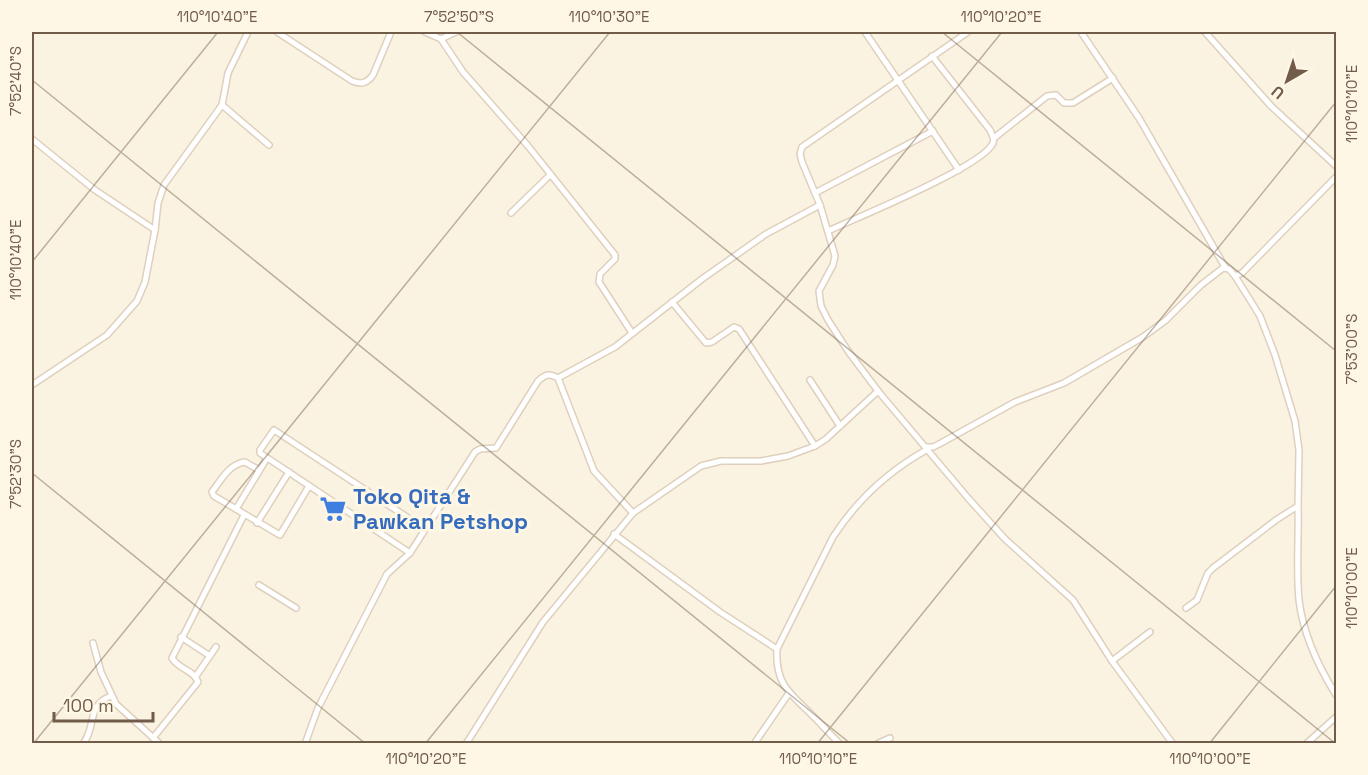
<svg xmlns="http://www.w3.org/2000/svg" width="1368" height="775" viewBox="0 0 1368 775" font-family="'Space Grotesk',sans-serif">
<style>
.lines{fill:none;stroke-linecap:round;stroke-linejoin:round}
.minor-casing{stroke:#dfd0bd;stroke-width:8}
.minor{stroke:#fff;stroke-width:5}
.ticks{fill:none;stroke:#715b49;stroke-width:1.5;stroke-opacity:0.45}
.labels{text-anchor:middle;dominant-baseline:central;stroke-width:6;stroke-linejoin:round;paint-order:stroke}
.shop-label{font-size:22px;font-weight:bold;fill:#366cbe;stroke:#fef7e6;text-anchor:start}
.neatline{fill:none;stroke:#715b49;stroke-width:2}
.ticks-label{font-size:15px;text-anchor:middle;fill:#715b49}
</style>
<rect width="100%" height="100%" fill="#fbf3e1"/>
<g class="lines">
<!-- minor casing -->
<g class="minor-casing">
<g id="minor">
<path d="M 277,32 L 352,81 C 362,85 367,83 373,75 L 391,32"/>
<path d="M 425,32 L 441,39 L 463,72 L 528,146 L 615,255 L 615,259 L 600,274 L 599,282 L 632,333"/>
<path d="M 865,32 L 959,170"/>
<path d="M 968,32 L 802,147 L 800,154 L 802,162 L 820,205 L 835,256 L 833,265 L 819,291 L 821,306 L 828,320 L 848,351 L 878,391 L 968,498 L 1005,539 L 1073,600 L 1112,661 L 1173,744"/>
<path d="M 1081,32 L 1139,118 L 1225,267"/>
<path d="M 1205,32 L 1271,106 L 1336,166"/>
<path d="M 441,39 L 456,32"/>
<path d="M 222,105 L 269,145"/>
<path d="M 994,138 L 1047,96 L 1056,95 L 1064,103 L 1073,103 L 1113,78"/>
<path d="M 32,139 L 95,190 L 155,230"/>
<path d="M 815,193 L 933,131"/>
<path d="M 511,213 L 550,175"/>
<path d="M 828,231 C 856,218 984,166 993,143 C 995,139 992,135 990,130 L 932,56"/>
<path d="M 672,302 L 706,343 L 712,342 L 734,327 L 739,329 L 815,446"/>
<path d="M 810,380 L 840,426"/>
<path d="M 32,385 L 107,335 L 137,301 L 145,282 L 155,230 L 158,203 L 164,185 L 222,105 L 228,73 L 248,32"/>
<path d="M 927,447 L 933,447 L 941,443 L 1015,402 L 1064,383 L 1143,337 L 1166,320 L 1201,285 L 1223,268 L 1229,269 L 1235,276 L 1242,273 L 1336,177"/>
<path d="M 267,458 L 260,453 L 260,450 L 274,430 L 425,529"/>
<path d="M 309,486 L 280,535 L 236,509 L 267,458 L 269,459 L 410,553"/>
<path d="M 1298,506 C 1299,537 1296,569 1299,600 C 1303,634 1318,666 1336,695"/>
<path d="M 236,509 L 214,496 L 212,492 C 221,480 229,464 245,462 L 259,470"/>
<path d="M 633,513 L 594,471 L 558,378 L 615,347 L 702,279 L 766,234 L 820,205"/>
<path d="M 257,523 L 289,472"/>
<path d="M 614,534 L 720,612 L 777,649"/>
<path d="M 259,585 L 296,608"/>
<path d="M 1186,608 L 1197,600 L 1208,573 L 1213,568 L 1276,520 L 1298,506 L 1299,450 L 1295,421 L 1275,355 L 1260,316 L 1235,276"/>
<path d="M 181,637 L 210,656"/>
<path d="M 93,643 L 101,672 L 116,704 L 160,744"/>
<path d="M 1112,661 L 1150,632"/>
<path d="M 196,676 L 216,647"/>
<path d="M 153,738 L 198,682 C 194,670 178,669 172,658 L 244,515"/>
<path d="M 839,743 C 829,733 820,723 810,713 C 788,692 775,682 777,649 L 833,537 C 857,500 890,470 928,449"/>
<path d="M 83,744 C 97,726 86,705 111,696"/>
<path d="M 305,744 L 318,708 L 387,574 L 410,553 L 475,452 L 480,449 L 496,448 L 538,381 C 546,374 549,373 558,378"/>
<path d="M 466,744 L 543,622 L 633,513 L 701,466 L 721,461 L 761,461 L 788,456 L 815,446 L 826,439 L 878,391"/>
<path d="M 754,744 L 789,693"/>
<path d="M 877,744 L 890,738"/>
<path d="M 1306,744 L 1336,717"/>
</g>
</g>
<!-- minor -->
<use href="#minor" class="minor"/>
</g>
<!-- ticks -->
<path class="ticks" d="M 457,32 L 1336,744M 942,32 L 1336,351M 32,80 L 851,744M 32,262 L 218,32M 32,473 L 366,744M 33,744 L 610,32M 425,744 L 1002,32M 817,744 L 1336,102M 1209,744 L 1336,586"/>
<!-- icons -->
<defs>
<g id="supermarket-bare" transform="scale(2.07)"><path d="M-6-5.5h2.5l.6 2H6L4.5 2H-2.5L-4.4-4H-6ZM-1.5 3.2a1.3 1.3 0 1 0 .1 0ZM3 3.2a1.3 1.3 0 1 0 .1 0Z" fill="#3f7fe0" stroke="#fef7e6" stroke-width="2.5" paint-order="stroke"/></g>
</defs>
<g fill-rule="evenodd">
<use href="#supermarket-bare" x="333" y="509"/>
</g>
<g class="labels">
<!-- shop labels -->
<g class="shop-label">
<text x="353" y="496">Toko Qita &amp;<tspan x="353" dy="25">Pawkan Petshop</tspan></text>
</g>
</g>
<!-- border -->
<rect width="1368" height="775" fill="none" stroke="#fef7e6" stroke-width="66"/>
<!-- north arrow -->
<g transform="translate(1287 81) rotate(219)" stroke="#fef7e6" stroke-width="4.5" paint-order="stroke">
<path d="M0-4.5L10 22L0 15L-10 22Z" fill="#715b49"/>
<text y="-9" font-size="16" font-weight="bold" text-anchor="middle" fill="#715b49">U</text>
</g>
<!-- scale -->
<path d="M54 712v9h99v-9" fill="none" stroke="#715b49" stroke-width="3"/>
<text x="63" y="712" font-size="18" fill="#715b49" stroke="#fef7e6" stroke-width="4.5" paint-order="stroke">100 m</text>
<rect x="33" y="33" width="1302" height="709" class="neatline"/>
<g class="ticks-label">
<text x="217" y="22">110°10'40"E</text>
<text x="459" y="22">7°52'50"S</text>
<text x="609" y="22">110°10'30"E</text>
<text x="1001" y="22">110°10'20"E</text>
<text transform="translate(16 81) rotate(-90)" y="5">7°52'40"S</text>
<text transform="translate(1352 104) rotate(-90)" y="5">110°10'10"E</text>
<text transform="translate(16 260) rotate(-90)" y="5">110°10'40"E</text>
<text transform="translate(1352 349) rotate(-90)" y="5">7°53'00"S</text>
<text transform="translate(16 474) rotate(-90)" y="5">7°52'30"S</text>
<text transform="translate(1352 588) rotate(-90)" y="5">110°10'00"E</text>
<text x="426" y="764">110°10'20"E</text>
<text x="818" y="764">110°10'10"E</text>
<text x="1210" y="764">110°10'00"E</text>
</g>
</svg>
